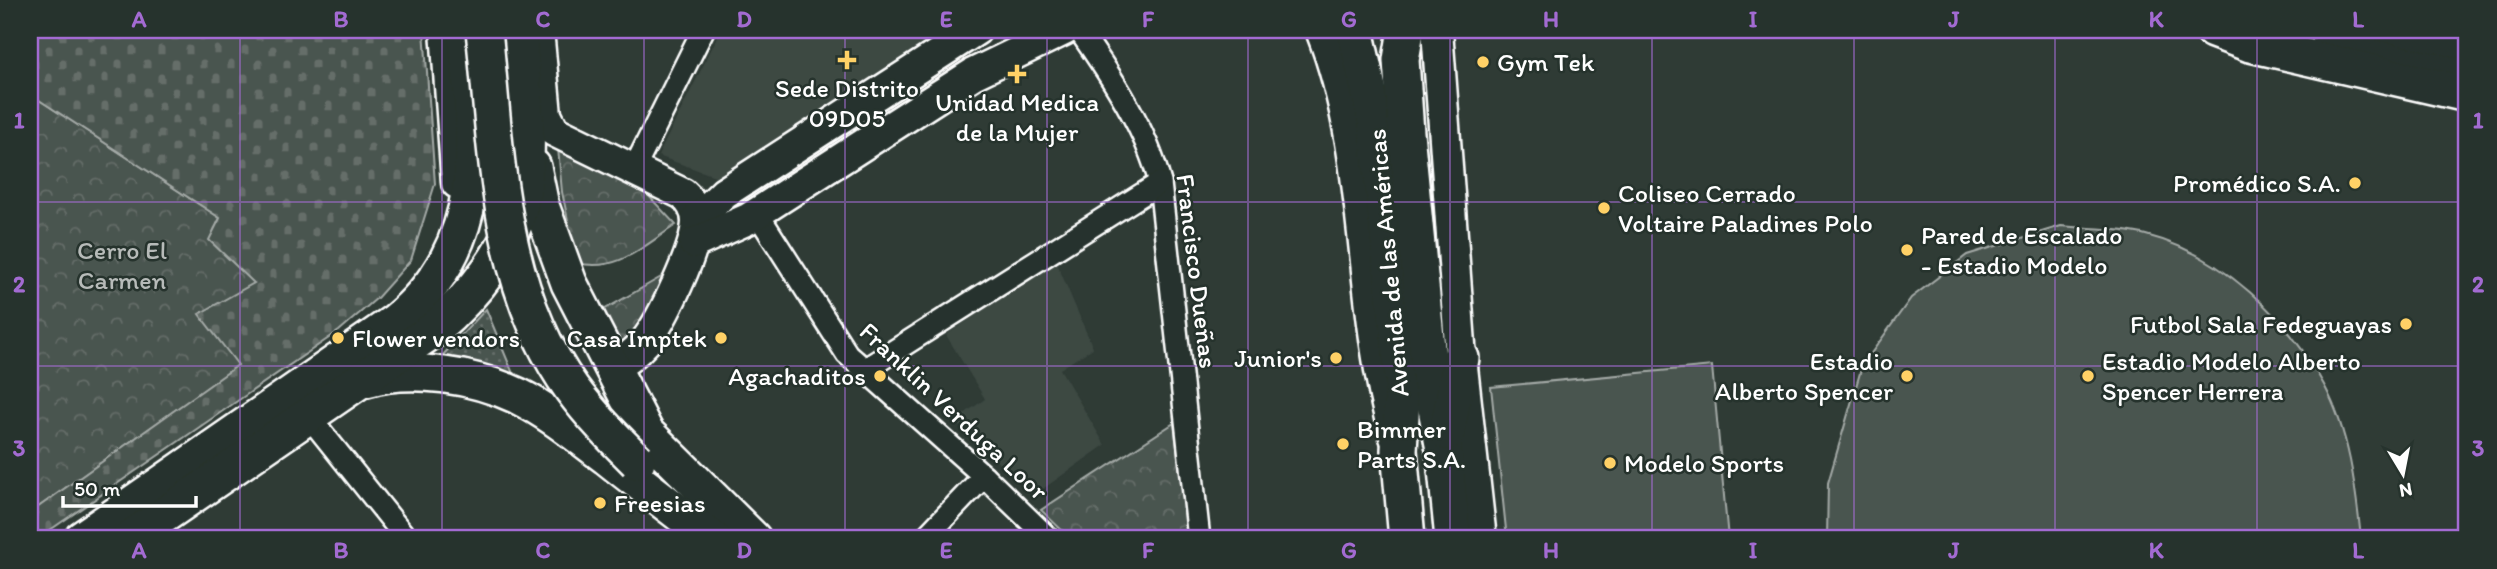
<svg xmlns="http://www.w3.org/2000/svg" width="2497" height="569" viewBox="0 0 2497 569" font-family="Itim,sans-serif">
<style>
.built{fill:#3c4842}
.grass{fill:url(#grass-dots);stroke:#a4aaa7;stroke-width:2}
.forest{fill:url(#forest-crowns);stroke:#a4aaa7;stroke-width:2}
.cemetery{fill:url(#cemetery-stones);stroke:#a4aaa7;stroke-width:2}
.garden{fill:#4a544f;stroke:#a4aaa7;stroke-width:2}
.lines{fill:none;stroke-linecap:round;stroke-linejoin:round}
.minor-casing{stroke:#fff;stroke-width:26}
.secondary-casing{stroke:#fff;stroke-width:35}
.primary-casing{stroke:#fff;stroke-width:40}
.minor{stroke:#26332d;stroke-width:21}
.secondary{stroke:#26332d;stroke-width:30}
.primary{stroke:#26332d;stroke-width:35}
.primary-bridge-casing{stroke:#fff;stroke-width:40;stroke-linecap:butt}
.primary-bridge{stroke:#26332d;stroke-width:35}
.grid{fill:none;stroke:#a36bd2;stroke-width:2;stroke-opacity:0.55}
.poi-dot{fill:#ffd166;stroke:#26332d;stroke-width:2.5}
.labels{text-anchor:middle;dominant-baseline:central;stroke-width:5;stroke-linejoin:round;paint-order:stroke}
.poi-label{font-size:26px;fill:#fff;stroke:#26332d;text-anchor:start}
.park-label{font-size:26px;fill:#b7bbb9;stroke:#26332d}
.street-label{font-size:26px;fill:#fff;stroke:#26332d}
.neatline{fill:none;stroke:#a36bd2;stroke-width:2.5}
.grid-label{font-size:23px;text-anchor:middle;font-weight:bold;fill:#a36bd2}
</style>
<defs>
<pattern id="grass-dots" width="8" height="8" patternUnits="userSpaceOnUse" patternTransform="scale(1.75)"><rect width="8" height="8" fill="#4a544f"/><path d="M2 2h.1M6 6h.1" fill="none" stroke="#656e69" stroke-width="1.8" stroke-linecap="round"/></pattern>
<pattern id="forest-crowns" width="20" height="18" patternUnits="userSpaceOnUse" patternTransform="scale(1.75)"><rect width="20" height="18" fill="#4a544f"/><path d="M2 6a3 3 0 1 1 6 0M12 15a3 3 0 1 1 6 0" fill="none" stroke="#656e69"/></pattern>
<pattern id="cemetery-stones" width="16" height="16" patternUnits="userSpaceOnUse" patternTransform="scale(1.75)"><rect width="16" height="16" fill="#4a544f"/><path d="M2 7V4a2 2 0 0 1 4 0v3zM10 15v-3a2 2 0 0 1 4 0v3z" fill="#656e69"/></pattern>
</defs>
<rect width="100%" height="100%" fill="#2f3b35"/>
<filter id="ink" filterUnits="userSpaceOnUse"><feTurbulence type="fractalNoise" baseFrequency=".0143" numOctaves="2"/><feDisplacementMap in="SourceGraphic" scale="14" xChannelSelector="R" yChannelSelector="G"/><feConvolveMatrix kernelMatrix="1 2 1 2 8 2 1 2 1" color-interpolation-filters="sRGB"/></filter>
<g filter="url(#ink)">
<!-- built -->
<g class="built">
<path d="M 721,30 L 952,30 L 723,179 L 658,156 Z"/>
<path d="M 1056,261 L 1093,348 L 1060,369 L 1105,445 L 1033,496 L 954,421 L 985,399 L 946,335 Z"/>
</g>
<!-- grass -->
<path class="grass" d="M 486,309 L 514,376 L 441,357 Z"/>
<!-- forest -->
<g class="forest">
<path d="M 30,94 L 220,218 L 210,240 L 255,283 L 239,365 L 30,513 Z"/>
<path d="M 558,148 L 647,194 L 676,225 C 643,246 618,273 577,263 L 562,192 Z"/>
<path d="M 670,272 L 645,331 L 618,349 L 602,311 Z"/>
<path d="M 1174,423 L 1188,539 L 1071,539 L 1041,510 Z"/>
</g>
<!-- cemetery -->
<path class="cemetery" d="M 30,30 L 424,30 L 435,184 L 411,260 L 377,298 L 339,331 L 37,539 L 30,539 L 30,513 L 238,365 L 199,314 L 254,283 L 209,240 L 220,218 L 30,94 Z"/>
<!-- garden -->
<g class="garden">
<path d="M 2061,226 C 2089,229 2119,228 2146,235 C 2221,254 2288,318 2324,385 C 2349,431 2356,488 2361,539 L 1827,539 L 1828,483 L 1862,366 L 1911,298 L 1967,255 Z"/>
<path d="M 1712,366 L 1728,539 L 1507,539 L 1491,387 Z"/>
</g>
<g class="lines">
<!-- minor casing -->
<g class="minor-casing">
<g id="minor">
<path d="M 1079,30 C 1111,76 1146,128 1160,183 L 1199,539"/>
<path d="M 634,169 L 703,30"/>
<path d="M 757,213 L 847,354 L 984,476 L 1049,539"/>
<path d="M 864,370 L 1160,183"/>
<path d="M 307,414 L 407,539"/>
<path d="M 924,539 L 984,476"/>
</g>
</g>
<!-- secondary casing -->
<g class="secondary-casing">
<g id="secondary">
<path d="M 446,30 L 457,183"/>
<path d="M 538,30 L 546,115 L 554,131 L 683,194 C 692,202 697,211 697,222 C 696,250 662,321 645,342 C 635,353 624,362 611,369"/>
<path d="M 1321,30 C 1372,160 1357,303 1395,437"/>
<path d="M 1437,30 L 1461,358 L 1481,539"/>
<path d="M 2368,30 L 2467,51"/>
<path d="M 2327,45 L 2467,75"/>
<path d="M 697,219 L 724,193 L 976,30"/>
<path d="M 694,243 L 748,219 L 973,74 L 1064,30"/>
</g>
</g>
<!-- primary casing -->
<g class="primary-casing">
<g id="primary">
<path d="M 1355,30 L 1376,123 L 1403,382 L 1399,450 L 1407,539"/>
<path d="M 1406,30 L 1401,60 L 1406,133 L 1430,378 L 1444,449 L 1453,539"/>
<path d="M 2213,30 L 2250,44 L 2467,94"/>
<path d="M 533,167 L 541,206 L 569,283 L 646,433 L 753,539"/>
<path d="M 366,379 C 412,365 475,376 518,396 C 550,412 579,436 607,457 C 642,485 678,512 713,539"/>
<path d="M 1447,432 L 1461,358"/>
<path d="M 82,539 L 395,322 C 490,244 477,139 465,30"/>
<path d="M 129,539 L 433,330 C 473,296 515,246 523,192 C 531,140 523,82 518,30"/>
</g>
</g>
<!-- minor -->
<use href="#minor" class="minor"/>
<!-- secondary -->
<use href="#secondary" class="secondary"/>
<!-- primary -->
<use href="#primary" class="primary"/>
<!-- primary-bridge casing -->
<g class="primary-bridge-casing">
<path id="primary-bridge" d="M 484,30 C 497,153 497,285 572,389 C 591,415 614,438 637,461"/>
</g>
<!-- primary-bridge -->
<use href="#primary-bridge" class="primary-bridge"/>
</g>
</g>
<!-- grid -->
<path class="grid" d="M 240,30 L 240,539M 442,30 L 442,539M 644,30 L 644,539M 845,30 L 845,539M 1047,30 L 1047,539M 1248,30 L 1248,539M 1450,30 L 1450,539M 1652,30 L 1652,539M 1854,30 L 1854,539M 2055,30 L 2055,539M 2257,30 L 2257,539M 30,202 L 2467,202M 30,366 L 2467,366"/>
<!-- markers -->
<g class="poi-dot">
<path d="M843.5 49.5h7v7h7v7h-7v7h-7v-7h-7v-7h7z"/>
<circle cx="1483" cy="62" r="7"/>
<path d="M1013.5 63.5h7v7h7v7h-7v7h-7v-7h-7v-7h7z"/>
<circle cx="2355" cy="183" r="7"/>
<circle cx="1604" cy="208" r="7"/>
<circle cx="1907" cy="250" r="7"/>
<circle cx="2406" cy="324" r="7"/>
<circle cx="338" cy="338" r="7"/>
<circle cx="721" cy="338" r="7"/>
<circle cx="1336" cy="358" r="7"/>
<circle cx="880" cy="376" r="7"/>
<circle cx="1907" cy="376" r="7"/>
<circle cx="2088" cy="376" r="7"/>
<circle cx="1343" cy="444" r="7"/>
<circle cx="1610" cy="463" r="7"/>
<circle cx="600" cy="503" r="7"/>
</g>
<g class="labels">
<!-- poi labels -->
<g class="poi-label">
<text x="1497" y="62">Gym Tek</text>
<text x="847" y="88" text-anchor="middle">Sede Distrito<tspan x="847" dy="30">09D05</tspan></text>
<text x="1017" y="102" text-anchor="middle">Unidad Medica<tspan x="1017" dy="30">de la Mujer</tspan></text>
<text x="2341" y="183" text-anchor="end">Promédico S.A.</text>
<text x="1618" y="193">Coliseo Cerrado<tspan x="1618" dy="30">Voltaire Paladines Polo</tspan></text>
<text x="1921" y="235">Pared de Escalado<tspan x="1921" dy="30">- Estadio Modelo</tspan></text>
<text x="2392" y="324" text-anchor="end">Futbol Sala Fedeguayas</text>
<text x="352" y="338">Flower vendors</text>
<text x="707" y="338" text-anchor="end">Casa Imptek</text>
<text x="1322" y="358" text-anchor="end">Junior's</text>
<text x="1893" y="361" text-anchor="end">Estadio<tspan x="1893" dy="30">Alberto Spencer</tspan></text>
<text x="2102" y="361">Estadio Modelo Alberto<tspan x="2102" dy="30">Spencer Herrera</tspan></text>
<text x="866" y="376" text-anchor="end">Agachaditos</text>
<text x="1357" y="429">Bimmer<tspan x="1357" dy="30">Parts S.A.</tspan></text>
<text x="1624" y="463">Modelo Sports</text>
<text x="614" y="503">Freesias</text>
</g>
<!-- park labels -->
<g class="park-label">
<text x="122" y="250">Cerro El<tspan x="122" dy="30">Carmen</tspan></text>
</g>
<!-- street labels -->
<g class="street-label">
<text transform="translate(1388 263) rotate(-95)">Avenida de las Américas</text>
<text transform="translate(1197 271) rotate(83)">Francisco Dueñas</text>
<text transform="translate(954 411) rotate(43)">Franklin Verduga Loor</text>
</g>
</g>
<!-- margin -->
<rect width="2497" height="569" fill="none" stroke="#26332d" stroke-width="77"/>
<!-- north arrow -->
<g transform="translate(2403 474) rotate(170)" stroke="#26332d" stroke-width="5" paint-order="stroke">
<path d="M0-5L12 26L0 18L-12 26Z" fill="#ffffff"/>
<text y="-10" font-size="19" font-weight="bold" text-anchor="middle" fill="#ffffff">N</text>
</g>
<!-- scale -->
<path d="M63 496v10h133v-10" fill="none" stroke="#ffffff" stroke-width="3.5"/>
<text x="74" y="496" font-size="21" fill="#ffffff" stroke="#26332d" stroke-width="5" paint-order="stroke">50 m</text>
<rect x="38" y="38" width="2420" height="492" class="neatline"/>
<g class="grid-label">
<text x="139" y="27">A</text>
<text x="341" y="27">B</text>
<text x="543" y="27">C</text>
<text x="744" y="27">D</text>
<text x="946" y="27">E</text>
<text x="1148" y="27">F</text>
<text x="1349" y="27">G</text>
<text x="1551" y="27">H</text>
<text x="1753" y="27">I</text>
<text x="1954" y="27">J</text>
<text x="2156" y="27">K</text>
<text x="2358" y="27">L</text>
<text x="19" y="128">1</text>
<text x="2478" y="128">1</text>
<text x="19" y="292">2</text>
<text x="2478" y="292">2</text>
<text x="19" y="456">3</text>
<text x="2478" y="456">3</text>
<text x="139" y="558">A</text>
<text x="341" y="558">B</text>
<text x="543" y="558">C</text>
<text x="744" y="558">D</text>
<text x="946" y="558">E</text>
<text x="1148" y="558">F</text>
<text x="1349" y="558">G</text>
<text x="1551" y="558">H</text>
<text x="1753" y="558">I</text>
<text x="1954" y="558">J</text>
<text x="2156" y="558">K</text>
<text x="2358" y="558">L</text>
</g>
</svg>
